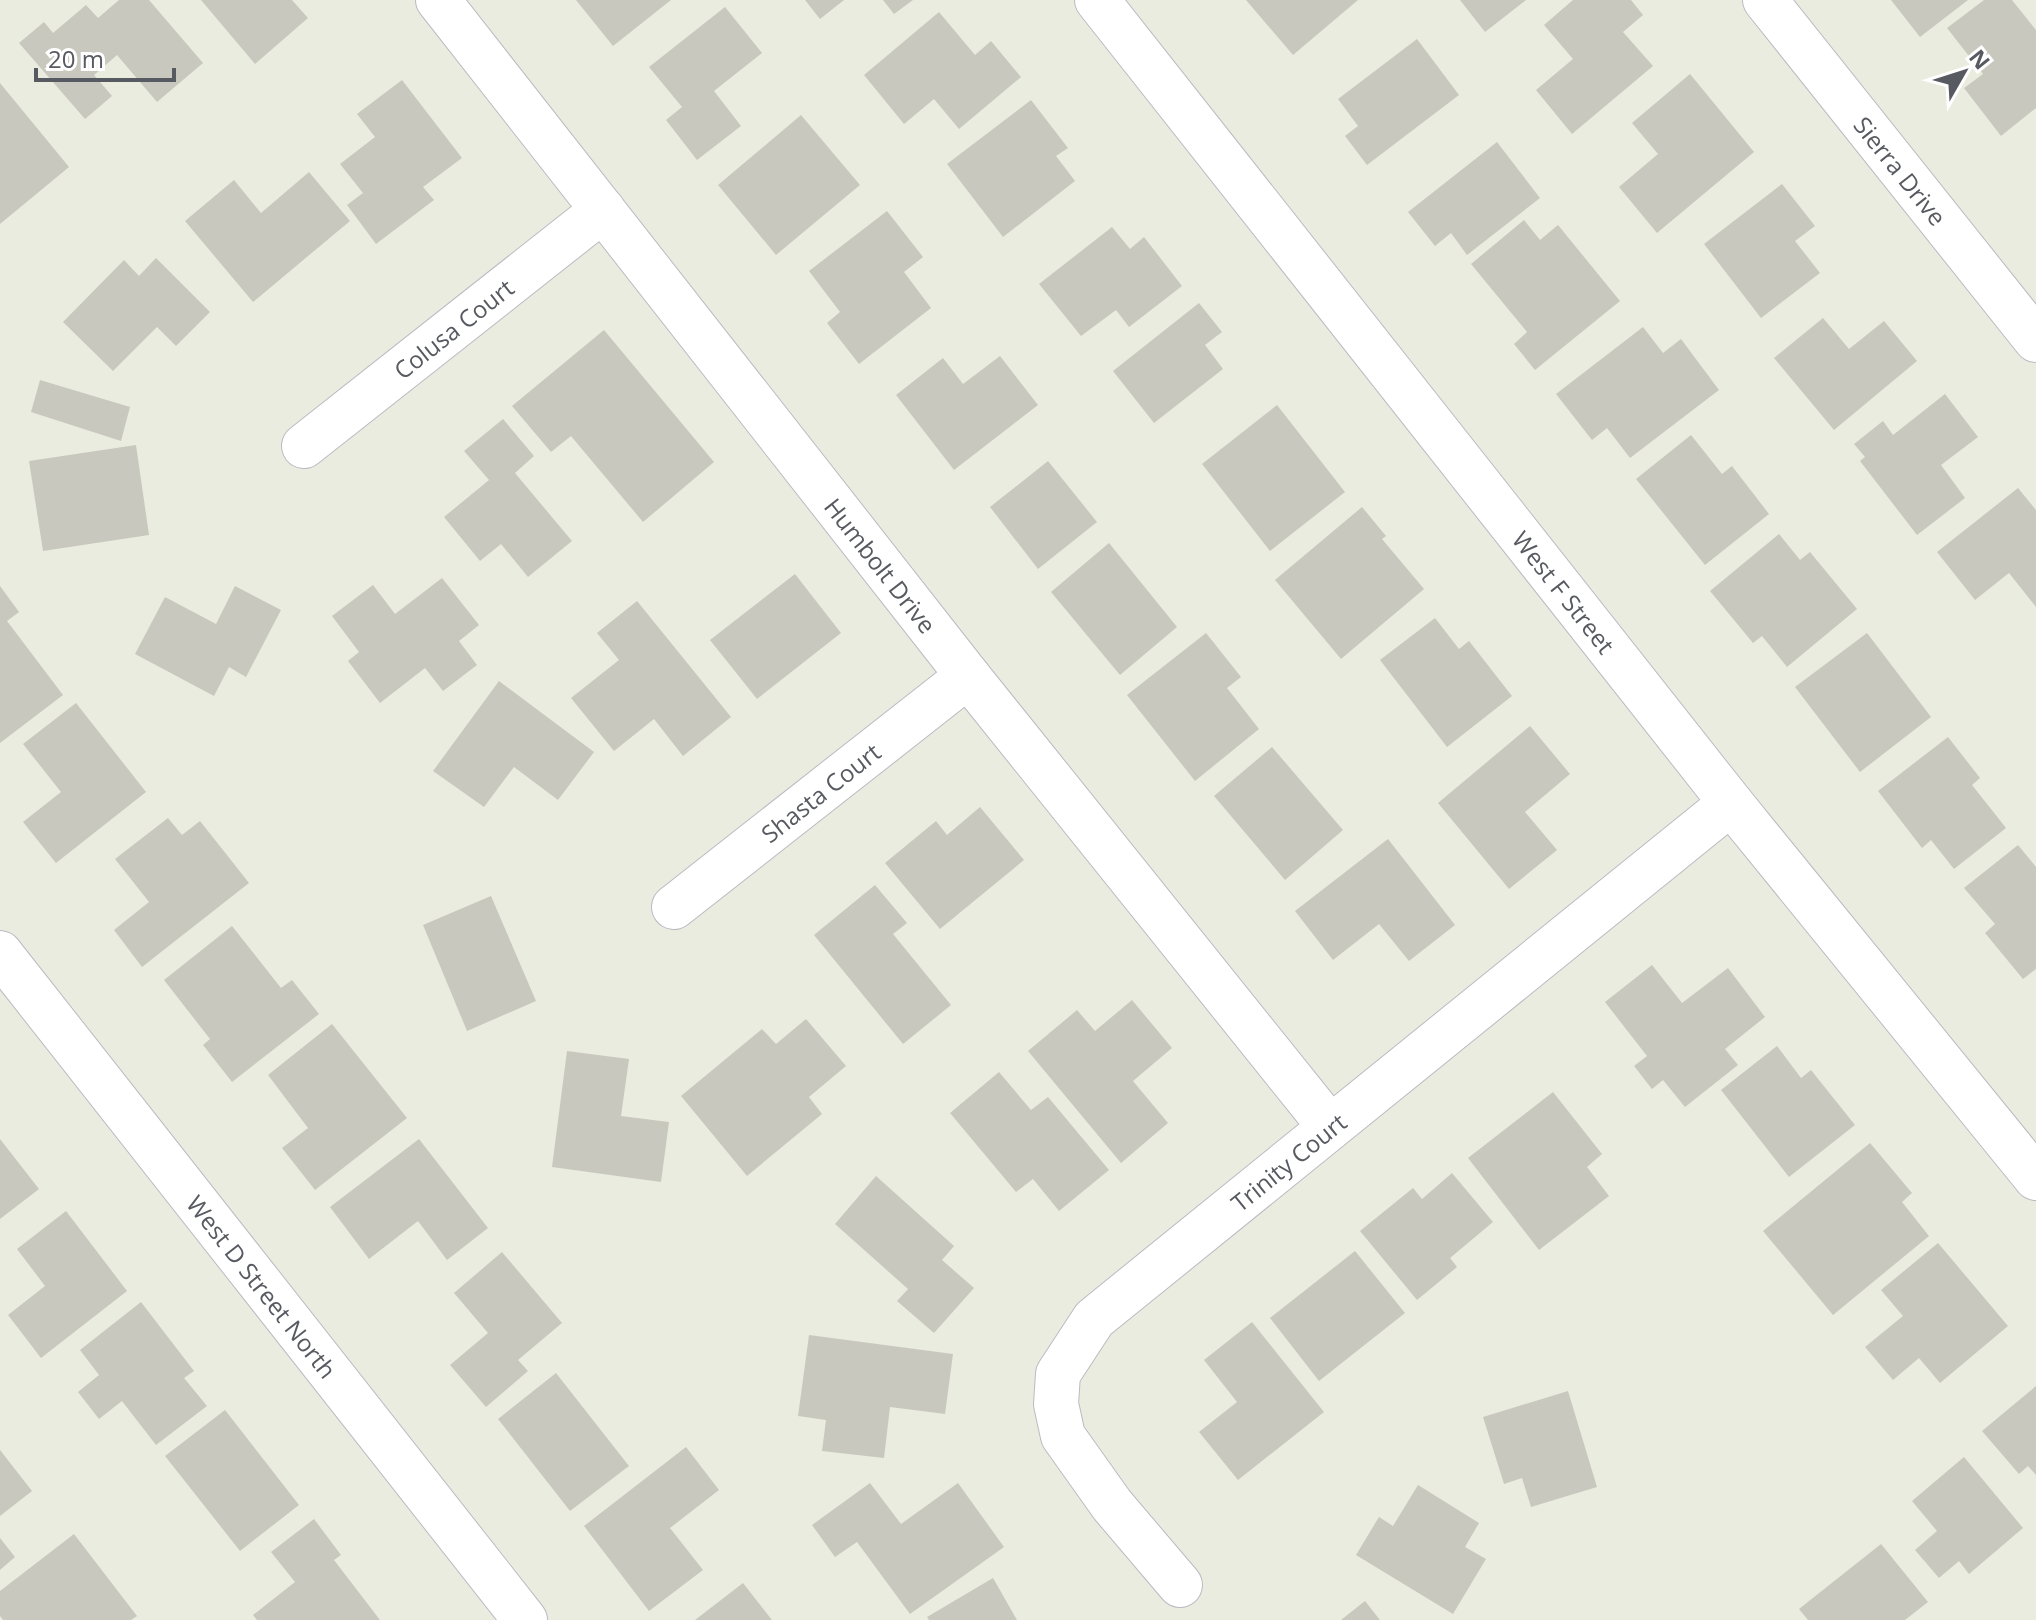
<svg xmlns="http://www.w3.org/2000/svg" width="2036" height="1620" viewBox="0 0 2036 1620" font-family="'Open Sans',sans-serif">
<style>
.building{fill:#c8c8bf}
.lines{fill:none;stroke-linecap:round;stroke-linejoin:round}
.street-casing{stroke:#babbc2;stroke-width:46}
.street{stroke:#fff;stroke-width:44}
.labels{text-anchor:middle;dominant-baseline:central;stroke-width:6;stroke-linejoin:round;paint-order:stroke}
.street-label{font-size:24px;fill:#585a61;stroke:#fff}
</style>
<rect width="100%" height="100%" fill="#ebece0"/>
<!-- building -->
<g class="building">
<path d="M 119,0 L 149,0 L 203,63 L 157,102 L 117,55 L 94,75 L 112,96 L 85,119 L 19,43 L 44,22 L 53,33 L 86,5 L 98,18 Z"/>
<path d="M 201,0 L 292,0 L 308,18 L 255,64 Z"/>
<path d="M 576,0 L 671,0 L 613,46 Z"/>
<path d="M 805,0 L 844,0 L 820,19 Z"/>
<path d="M 883,0 L 913,0 L 894,14 Z"/>
<path d="M 1246,0 L 1358,0 L 1293,55 Z"/>
<path d="M 1460,0 L 1526,0 L 1485,32 Z"/>
<path d="M 1573,0 L 1631,0 L 1643,15 L 1623,32 L 1653,66 L 1572,134 L 1536,90 L 1573,59 L 1544,25 Z"/>
<path d="M 1891,0 L 1968,0 L 1920,37 Z"/>
<path d="M 1984,0 L 2012,0 L 2036,30 L 2036,108 L 2001,136 L 1964,88 L 1983,74 L 1947,28 Z"/>
<path d="M 725,7 L 762,53 L 714,91 L 741,126 L 697,160 L 666,120 L 682,107 L 649,67 Z"/>
<path d="M 939,12 L 975,55 L 991,41 L 1021,77 L 959,129 L 934,99 L 904,124 L 864,75 Z"/>
<path d="M 1417,39 L 1459,95 L 1367,165 L 1345,136 L 1358,126 L 1338,99 Z"/>
<path d="M 1690,74 L 1754,152 L 1657,233 L 1619,187 L 1658,154 L 1632,123 Z"/>
<path d="M 402,80 L 462,158 L 423,187 L 434,200 L 376,244 L 347,205 L 363,193 L 340,164 L 375,137 L 357,114 Z"/>
<path d="M 0,83 L 69,167 L 0,224 Z"/>
<path d="M 1031,100 L 1068,148 L 1056,156 L 1075,181 L 1003,237 L 947,164 Z"/>
<path d="M 801,115 L 860,185 L 776,255 L 718,185 Z"/>
<path d="M 1497,142 L 1540,198 L 1467,255 L 1451,233 L 1435,246 L 1408,212 Z"/>
<path d="M 309,172 L 350,221 L 253,302 L 185,221 L 234,180 L 261,213 Z"/>
<path d="M 1782,184 L 1815,226 L 1795,241 L 1820,273 L 1761,318 L 1704,244 Z"/>
<path d="M 887,211 L 923,257 L 904,272 L 931,308 L 859,364 L 827,323 L 840,312 L 809,271 Z"/>
<path d="M 1524,220 L 1540,240 L 1558,225 L 1620,301 L 1535,370 L 1514,344 L 1527,332 L 1471,264 Z"/>
<path d="M 1112,227 L 1130,249 L 1144,237 L 1182,286 L 1129,327 L 1116,310 L 1081,336 L 1039,284 Z"/>
<path d="M 156,258 L 210,312 L 176,346 L 157,327 L 113,371 L 63,322 L 124,260 L 139,276 Z"/>
<path d="M 1199,303 L 1222,332 L 1205,345 L 1223,369 L 1154,423 L 1113,371 Z"/>
<path d="M 1823,318 L 1849,349 L 1884,321 L 1917,361 L 1834,430 L 1774,358 Z"/>
<path d="M 1643,327 L 1663,353 L 1681,339 L 1719,390 L 1630,458 L 1607,428 L 1592,440 L 1556,394 Z"/>
<path d="M 604,330 L 714,462 L 643,522 L 571,436 L 551,452 L 512,406 Z"/>
<path d="M 1000,356 L 1038,405 L 954,470 L 896,395 L 943,358 L 963,384 Z"/>
<path d="M 40,380 L 130,407 L 121,441 L 31,412 Z"/>
<path d="M 1945,394 L 1978,437 L 1941,465 L 1965,498 L 1917,535 L 1860,461 L 1865,457 L 1854,444 L 1883,421 L 1893,435 Z"/>
<path d="M 1277,405 L 1345,492 L 1270,551 L 1202,464 Z"/>
<path d="M 503,419 L 534,456 L 515,473 L 572,541 L 528,577 L 501,544 L 480,561 L 444,517 L 489,480 L 464,451 Z"/>
<path d="M 1691,435 L 1722,474 L 1732,466 L 1769,514 L 1705,565 L 1636,479 Z"/>
<path d="M 136,445 L 149,535 L 43,551 L 29,461 Z"/>
<path d="M 1048,461 L 1097,522 L 1038,569 L 990,507 Z"/>
<path d="M 2018,488 L 2036,510 L 2036,607 L 2009,573 L 1975,600 L 1937,552 Z"/>
<path d="M 1362,507 L 1386,536 L 1382,539 L 1424,589 L 1341,659 L 1275,580 Z"/>
<path d="M 1779,534 L 1800,560 L 1810,552 L 1857,609 L 1787,667 L 1762,636 L 1753,643 L 1710,591 Z"/>
<path d="M 1109,543 L 1177,627 L 1120,675 L 1051,592 Z"/>
<path d="M 795,574 L 841,633 L 757,699 L 710,640 Z"/>
<path d="M 442,578 L 479,625 L 459,641 L 477,665 L 443,691 L 425,668 L 380,703 L 348,661 L 359,652 L 332,616 L 373,585 L 395,614 Z"/>
<path d="M 0,586 L 19,612 L 7,621 L 63,695 L 0,743 Z"/>
<path d="M 235,586 L 281,610 L 246,677 L 229,667 L 214,696 L 135,654 L 165,597 L 216,624 Z"/>
<path d="M 637,601 L 731,717 L 683,756 L 654,719 L 614,751 L 571,698 L 619,660 L 597,633 Z"/>
<path d="M 1435,618 L 1459,649 L 1469,641 L 1512,696 L 1447,747 L 1380,660 Z"/>
<path d="M 1206,633 L 1241,677 L 1227,688 L 1259,729 L 1195,781 L 1127,695 Z"/>
<path d="M 1867,633 L 1931,717 L 1860,772 L 1795,687 Z"/>
<path d="M 499,681 L 594,752 L 558,800 L 514,767 L 484,807 L 433,771 Z"/>
<path d="M 76,703 L 146,792 L 56,863 L 23,822 L 61,792 L 23,744 Z"/>
<path d="M 1530,726 L 1570,774 L 1525,812 L 1557,850 L 1509,889 L 1438,803 Z"/>
<path d="M 1948,737 L 1980,778 L 1972,785 L 2006,828 L 1954,869 L 1931,840 L 1922,848 L 1878,791 Z"/>
<path d="M 1272,747 L 1343,830 L 1285,880 L 1214,796 Z"/>
<path d="M 980,807 L 1024,860 L 940,929 L 885,863 L 936,821 L 947,835 Z"/>
<path d="M 168,818 L 182,835 L 200,821 L 249,883 L 142,967 L 114,930 L 149,902 L 115,859 Z"/>
<path d="M 1388,839 L 1455,925 L 1409,961 L 1379,924 L 1333,960 L 1295,911 Z"/>
<path d="M 2018,845 L 2036,867 L 2036,969 L 2023,979 L 1985,933 L 1995,924 L 1964,888 Z"/>
<path d="M 875,885 L 907,923 L 893,934 L 951,1005 L 903,1044 L 814,935 Z"/>
<path d="M 491,896 L 536,1001 L 467,1031 L 423,925 Z"/>
<path d="M 232,926 L 281,988 L 292,980 L 319,1014 L 232,1082 L 203,1045 L 210,1039 L 164,980 Z"/>
<path d="M 1652,965 L 1682,1003 L 1728,968 L 1765,1017 L 1725,1049 L 1738,1065 L 1685,1107 L 1663,1080 L 1652,1089 L 1634,1066 L 1647,1056 L 1605,1002 Z"/>
<path d="M 1132,1000 L 1172,1048 L 1133,1081 L 1168,1123 L 1121,1163 L 1028,1051 L 1077,1010 L 1095,1031 Z"/>
<path d="M 806,1019 L 846,1066 L 809,1097 L 822,1114 L 747,1176 L 681,1096 L 762,1029 L 776,1044 Z"/>
<path d="M 332,1024 L 407,1118 L 315,1190 L 282,1148 L 308,1128 L 268,1075 Z"/>
<path d="M 1777,1046 L 1801,1078 L 1811,1070 L 1855,1125 L 1789,1177 L 1721,1090 Z"/>
<path d="M 567,1051 L 629,1059 L 621,1116 L 669,1122 L 661,1182 L 552,1167 Z"/>
<path d="M 999,1072 L 1031,1110 L 1048,1097 L 1109,1170 L 1059,1211 L 1033,1179 L 1016,1192 L 950,1113 Z"/>
<path d="M 1553,1092 L 1602,1154 L 1587,1167 L 1609,1196 L 1539,1250 L 1468,1158 Z"/>
<path d="M 0,1139 L 39,1189 L 0,1219 Z"/>
<path d="M 419,1139 L 488,1228 L 447,1260 L 418,1221 L 369,1259 L 330,1207 Z"/>
<path d="M 1870,1143 L 1912,1193 L 1902,1202 L 1929,1236 L 1833,1315 L 1763,1231 Z"/>
<path d="M 1452,1173 L 1493,1222 L 1450,1258 L 1457,1267 L 1417,1300 L 1360,1231 L 1413,1188 L 1422,1199 Z"/>
<path d="M 876,1176 L 954,1246 L 942,1260 L 974,1288 L 934,1333 L 897,1301 L 908,1289 L 835,1224 Z"/>
<path d="M 66,1211 L 127,1291 L 41,1358 L 8,1315 L 45,1286 L 17,1249 Z"/>
<path d="M 1938,1243 L 2008,1326 L 1940,1383 L 1919,1358 L 1893,1380 L 1865,1347 L 1903,1316 L 1881,1290 Z"/>
<path d="M 1355,1251 L 1405,1313 L 1319,1381 L 1270,1318 Z"/>
<path d="M 502,1252 L 562,1323 L 518,1360 L 528,1371 L 486,1407 L 450,1365 L 488,1333 L 454,1293 Z"/>
<path d="M 141,1302 L 194,1371 L 184,1378 L 207,1406 L 156,1445 L 122,1401 L 99,1419 L 78,1392 L 99,1375 L 80,1350 Z"/>
<path d="M 1252,1322 L 1324,1412 L 1238,1480 L 1199,1432 L 1237,1402 L 1204,1360 Z"/>
<path d="M 809,1335 L 953,1354 L 945,1414 L 890,1407 L 884,1458 L 822,1451 L 826,1420 L 798,1416 Z"/>
<path d="M 556,1373 L 629,1466 L 570,1511 L 498,1419 Z"/>
<path d="M 2036,1386 L 2036,1475 L 2028,1466 L 2019,1474 L 1982,1431 Z"/>
<path d="M 1568,1391 L 1597,1487 L 1531,1507 L 1522,1478 L 1504,1484 L 1483,1417 Z"/>
<path d="M 225,1410 L 299,1505 L 240,1551 L 165,1456 Z"/>
<path d="M 686,1447 L 719,1490 L 670,1528 L 703,1570 L 649,1611 L 584,1526 Z"/>
<path d="M 0,1450 L 32,1491 L 0,1516 Z"/>
<path d="M 1964,1457 L 2023,1528 L 1969,1574 L 1959,1561 L 1939,1578 L 1915,1550 L 1937,1531 L 1912,1501 Z"/>
<path d="M 870,1483 L 901,1524 L 958,1483 L 1004,1547 L 910,1614 L 857,1542 L 835,1557 L 812,1525 Z"/>
<path d="M 1418,1485 L 1479,1523 L 1465,1547 L 1486,1559 L 1453,1614 L 1356,1555 L 1379,1517 L 1393,1526 Z"/>
<path d="M 314,1519 L 341,1555 L 334,1560 L 380,1620 L 257,1620 L 253,1615 L 295,1582 L 271,1552 Z"/>
<path d="M 74,1534 L 137,1616 L 131,1620 L 3,1620 L 0,1616 L 0,1591 Z"/>
<path d="M 0,1538 L 15,1557 L 0,1570 Z"/>
<path d="M 1881,1544 L 1928,1602 L 1905,1620 L 1808,1620 L 1799,1609 Z"/>
<path d="M 993,1578 L 1017,1620 L 929,1620 L 927,1617 Z"/>
<path d="M 743,1583 L 772,1620 L 695,1620 Z"/>
<path d="M 1365,1601 L 1380,1620 L 1341,1620 Z"/>
</g>
<g class="lines">
<!-- street casing -->
<g class="street-casing">
<g id="street">
<path id="s1" d="M 438,0 L 968,676 L 1330,1127"/>
<path id="s2" d="M 1097,0 L 1731,803 L 2036,1178"/>
<path id="s3" d="M 1765,0 L 2036,340"/>
<path id="s4" d="M 304,446 L 603,210"/>
<path id="s5" d="M 674,907 L 968,676"/>
<path id="s6" d="M 0,953 L 525,1620"/>
<path id="s7" d="M 1180,1585 L 1112,1505 L 1063,1436 L 1056,1404 L 1058,1374 L 1094,1319 L 1731,803"/>
</g>
</g>
<!-- street -->
<use href="#street" class="street"/>
</g>
<g class="labels">
<!-- street labels -->
<g class="street-label">
<text stroke="none"><textPath href="#s3" startOffset="218">Sierra Drive</textPath></text>
<text stroke="none"><textPath href="#s4" startOffset="190">Colusa Court</textPath></text>
<text stroke="none"><textPath href="#s1" startOffset="718">Humbolt Drive</textPath></text>
<text stroke="none"><textPath href="#s2" startOffset="754">West F Street</textPath></text>
<text stroke="none"><textPath href="#s5" startOffset="186">Shasta Court</textPath></text>
<text stroke="none"><textPath href="#s7" startOffset="568">Trinity Court</textPath></text>
<text stroke="none"><textPath href="#s6" startOffset="424">West D Street North</textPath></text>
</g>
</g>
<!-- north arrow -->
<g transform="translate(1964 72) rotate(51)" stroke="#ffffff" stroke-width="6" paint-order="stroke">
<path d="M0-6L14 30L0 20L-14 30Z" fill="#585a61"/>
<text y="-12" font-size="22" font-weight="bold" text-anchor="middle" fill="#585a61">N</text>
</g>
<!-- scale -->
<path d="M36 68v12h138v-12" fill="none" stroke="#585a61" stroke-width="4"/>
<text x="48" y="68" font-size="24" fill="#585a61" stroke="#ffffff" stroke-width="6" paint-order="stroke">20 m</text>
</svg>
